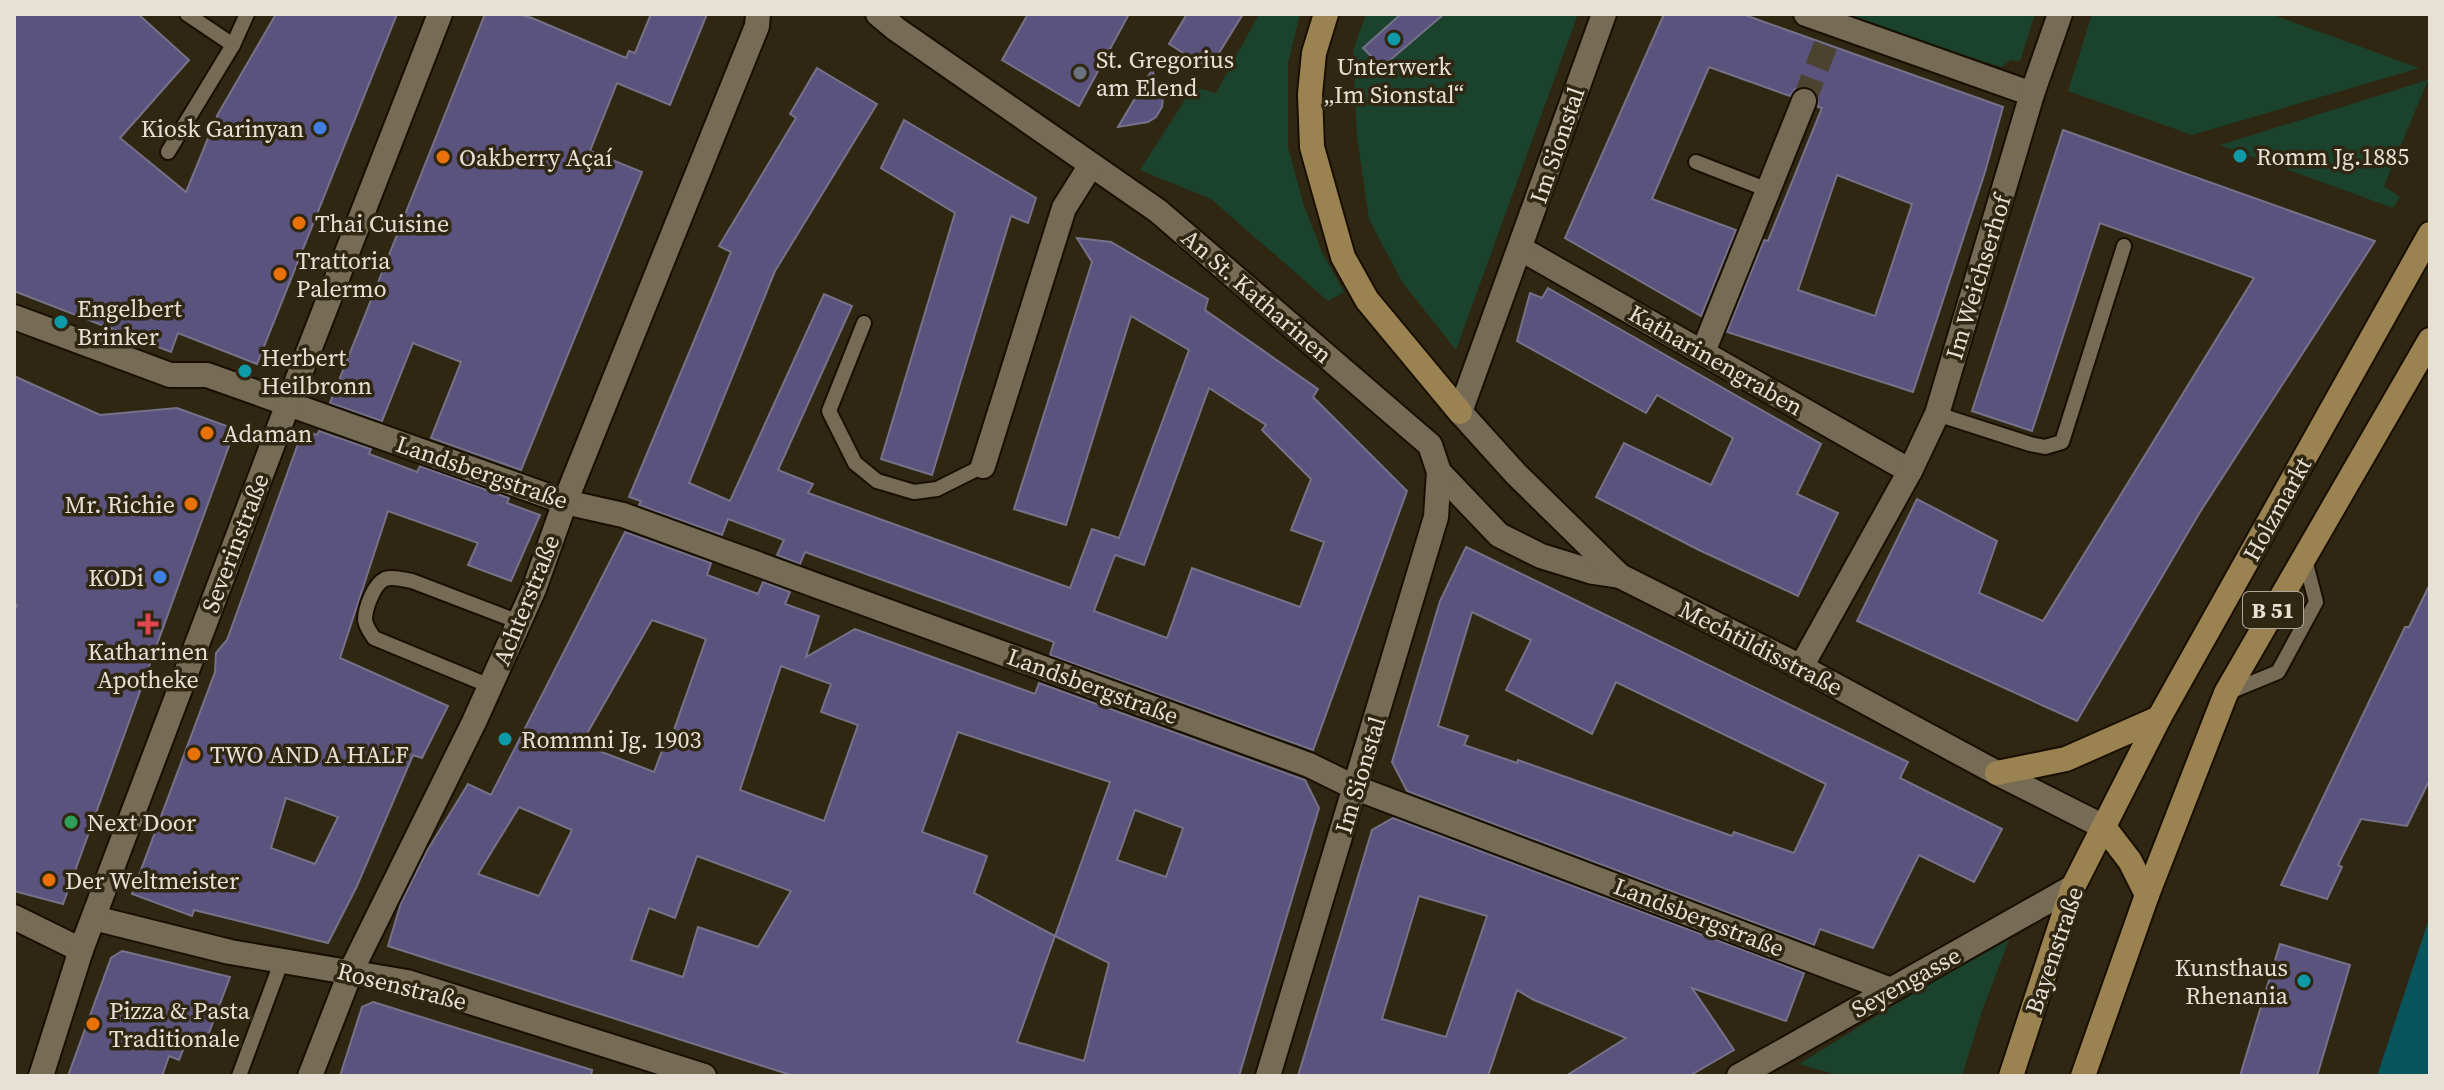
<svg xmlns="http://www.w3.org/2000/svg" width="2444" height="1090" viewBox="0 0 2444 1090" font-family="'Source Serif 4',serif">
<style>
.green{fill:#1a422c}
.water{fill:#08545c}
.building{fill:#5a537d;stroke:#757289;stroke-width:2;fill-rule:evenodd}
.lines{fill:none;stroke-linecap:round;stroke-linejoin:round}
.minor-tunnel{stroke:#4b4330;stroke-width:24;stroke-dasharray:24 12;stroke-linecap:butt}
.service-casing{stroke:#180f00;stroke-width:18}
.minor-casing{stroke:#180f00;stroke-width:28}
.tertiary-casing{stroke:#180f00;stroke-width:28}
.primary-casing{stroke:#180f00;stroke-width:28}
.service{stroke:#766b55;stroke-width:14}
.minor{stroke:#766b55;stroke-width:24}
.tertiary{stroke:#766b55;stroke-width:24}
.primary{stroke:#9b8251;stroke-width:24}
.culture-dot{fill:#0f9aa8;stroke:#302713;stroke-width:3}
.worship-dot{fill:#6b7280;stroke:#302713;stroke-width:3}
.shop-dot{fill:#3f7fe0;stroke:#302713;stroke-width:3}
.food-dot{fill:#e8710a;stroke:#302713;stroke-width:3}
.health-dot{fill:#e0444e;stroke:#302713;stroke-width:3}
.leisure-dot{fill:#2e9e5b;stroke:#302713;stroke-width:3}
.labels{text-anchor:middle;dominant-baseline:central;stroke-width:7;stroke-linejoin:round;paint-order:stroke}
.shield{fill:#302713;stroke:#b0a99b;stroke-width:2}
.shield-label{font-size:22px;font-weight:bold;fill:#e7e1d5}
.poi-label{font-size:24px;fill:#e7e1d5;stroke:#302713;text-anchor:start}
.street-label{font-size:24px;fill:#e7e1d5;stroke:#302713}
</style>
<rect width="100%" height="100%" fill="#302713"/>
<!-- green -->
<g class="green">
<path d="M 1259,14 L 1300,14 L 1288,63 L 1288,147 L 1303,203 L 1322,252 L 1344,292 L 1328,301 L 1211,199 L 1140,170 L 1193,87 L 1216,93 Z"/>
<path d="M 1366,14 L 1578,14 L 1456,350 L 1402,282 L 1369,219 L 1357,137 L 1353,51 Z"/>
<path d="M 1832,14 L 2035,14 L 2020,61 L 2011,60 L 2001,67 Z"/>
<path d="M 2092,14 L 2271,14 L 2419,68 L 2192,135 L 2068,91 Z"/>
<path d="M 2428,80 L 2384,186 L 2400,197 L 2393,208 L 2220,145 Z"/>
<path d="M 2012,932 L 1982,1011 L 1962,1076 L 1841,1076 L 1799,1064 Z"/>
</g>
<!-- water -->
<path class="water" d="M 2430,916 L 2430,1076 L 2377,1076 Z"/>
<!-- building -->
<g class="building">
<path d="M 14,14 L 138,14 L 189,60 L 120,138 L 186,192 L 218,114 L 276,14 L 397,14 L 257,364 L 178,333 L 171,352 L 14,291 Z"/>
<path d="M 485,14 L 518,14 L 532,18 L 626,58 L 629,51 L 635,53 L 651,14 L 707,14 L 670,105 L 617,83 L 590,151 L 642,172 L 521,470 L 431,438 L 461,362 L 413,343 L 382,421 L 330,403 Z"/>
<path d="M 1028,14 L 1129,14 L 1079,106 L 1002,60 Z"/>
<path d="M 1187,14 L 1243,14 L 1209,69 L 1169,44 Z"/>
<path d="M 1401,14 L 1444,14 L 1382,67 L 1363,48 Z"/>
<path d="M 1664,14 L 1742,14 L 2003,107 L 1985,172 L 1913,392 L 1727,332 L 1764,240 L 1768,241 L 1822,108 L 1818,107 L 1816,92 L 1810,87 L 1795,89 L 1790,96 L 1709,67 L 1652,199 L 1736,230 L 1701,316 L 1565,238 ZM 1837,175 L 1912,204 L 1875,316 L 1798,290 Z"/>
<path d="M 817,68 L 877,104 L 775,271 L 689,483 L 730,501 L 824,294 L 852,306 L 778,470 L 813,484 L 808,493 L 1070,588 L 1092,529 L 1119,538 L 1189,350 L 1131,316 L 1066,525 L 1014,509 L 1092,262 L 1077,238 L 1111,242 L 1208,299 L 1205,310 L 1318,389 L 1313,397 L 1407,491 L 1313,750 L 1050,655 L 1054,642 L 966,610 L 805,552 L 800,564 L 777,555 L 784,540 L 728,519 L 722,535 L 639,505 L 641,501 L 629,497 L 731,252 L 719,246 L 796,118 L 790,114 ZM 1209,388 L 1266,425 L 1262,430 L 1311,479 L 1291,530 L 1324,542 L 1300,607 L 1192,568 L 1167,638 L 1094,611 L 1115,555 L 1144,565 Z"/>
<path d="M 1152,70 L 1163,97 L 1162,107 L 1156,117 L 1148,122 L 1118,127 Z"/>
<path d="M 904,120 L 1036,198 L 1028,223 L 1011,216 L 932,475 L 881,459 L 955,213 L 881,168 Z"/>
<path d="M 2063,130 L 2375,241 L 2200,512 L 2077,721 L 1857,621 L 1917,499 L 1997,541 L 1979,593 L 2043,621 L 2254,278 L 2100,223 L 2032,431 L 1972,411 Z"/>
<path d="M 1548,288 L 1821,444 L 1797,494 L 1838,513 L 1798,596 L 1699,550 L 1596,497 L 1624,443 L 1711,485 L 1733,438 L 1657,395 L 1646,413 L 1517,341 L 1530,293 L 1542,298 Z"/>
<path d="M 14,376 L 100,415 L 177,408 L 235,429 L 63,904 L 14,891 L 14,612 L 17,605 L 14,604 Z"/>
<path d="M 303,430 L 317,435 L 319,431 L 371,449 L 369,454 L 417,472 L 420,466 L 509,498 L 507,503 L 540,515 L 511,581 L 468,565 L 478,543 L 388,511 L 340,658 L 448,706 L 422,758 L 413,755 L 357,886 L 328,943 L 194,910 L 192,916 L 132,894 L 215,672 L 216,653 L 227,640 ZM 286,798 L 338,817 L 315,864 L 271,848 Z"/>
<path d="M 625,532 L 711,563 L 707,575 L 758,594 L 763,582 L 790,592 L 785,604 L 819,616 L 806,657 L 855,629 L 1035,694 L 1039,683 L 1305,780 L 1319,808 L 1239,1076 L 794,1076 L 388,946 L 401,903 L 427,851 L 468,784 L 491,795 ZM 652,620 L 706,639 L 670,741 L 666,740 L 654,772 L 581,744 ZM 781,666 L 831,684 L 821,712 L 858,725 L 824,821 L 740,790 ZM 958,732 L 1110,782 L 1055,936 L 974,893 L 987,856 L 922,832 ZM 519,807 L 572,830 L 539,896 L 478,874 ZM 1135,810 L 1183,828 L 1166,877 L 1117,860 ZM 697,856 L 791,891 L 758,947 L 698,927 L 683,977 L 631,960 L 649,908 L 675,918 ZM 1055,936 L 1109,963 L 1084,1061 L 1017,1042 Z"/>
<path d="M 1466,547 L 1908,762 L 1900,778 L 2002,829 L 1974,882 L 1919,855 L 1873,948 L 1820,929 L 1814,945 L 1407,791 L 1392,762 L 1440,601 ZM 1472,612 L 1531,640 L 1506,690 L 1592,734 L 1616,682 L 1826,784 L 1794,853 L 1734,832 L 1732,836 L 1518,760 L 1517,763 L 1464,745 L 1468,736 L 1438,726 Z"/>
<path d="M 2430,584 L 2430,779 L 2407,826 L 2361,819 L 2338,865 L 2342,867 L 2327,899 L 2281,885 L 2405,627 L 2409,627 Z"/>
<path d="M 1393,818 L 1804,973 L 1786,1021 L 1692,988 L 1734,1050 L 1689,1076 L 1566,1076 L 1626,1038 L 1534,1000 L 1517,990 L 1488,1076 L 1298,1076 L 1372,830 ZM 1419,896 L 1487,916 L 1446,1037 L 1382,1019 Z"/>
<path d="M 2280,944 L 2350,965 L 2317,1076 L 2240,1076 Z"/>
<path d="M 122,951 L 230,977 L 204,1046 L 187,1040 L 179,1060 L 169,1056 L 162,1076 L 68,1076 L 111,958 Z"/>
<path d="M 373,1002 L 592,1070 L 591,1076 L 340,1076 L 362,1007 Z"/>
</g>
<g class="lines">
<!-- minor-tunnel -->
<path class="minor-tunnel" d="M 1804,101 L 1826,44"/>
<!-- service casing -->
<g class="service-casing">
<g id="service">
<path d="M 187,14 L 233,45"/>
<path d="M 168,152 L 233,45 L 247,14"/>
<path d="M 1696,162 L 1768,190"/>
<path d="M 864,323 L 829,411 L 855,463 L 877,481 L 914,492 L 937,489 L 983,466"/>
<path d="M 1937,414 L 2030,444 L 2045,447 L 2062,442 L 2124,246"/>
<path d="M 490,686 L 374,638 C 370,632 366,627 365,620 C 365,608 374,584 385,579 C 394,576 404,580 412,581 L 519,622"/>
<path d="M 2227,693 L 2278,672 L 2316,602 L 2304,556"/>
<path d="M 239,1076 L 282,960"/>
</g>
</g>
<!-- minor casing -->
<g class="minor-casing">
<g id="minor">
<path d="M 878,14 L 896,29 L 1158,211 L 1430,445 L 1439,472 L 1499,535 L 1541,556 L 1593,572 L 1620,576"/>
<path d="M 1806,14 L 2032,94"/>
<path d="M 1521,249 L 1910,471"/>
<path d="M 14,317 L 170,375 L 207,375 L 565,502 L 623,515 L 1309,765 L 1356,788 L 1891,990"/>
<path d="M 1703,352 L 1804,101"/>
<path d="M 1460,412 L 1604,14"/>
<path d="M 983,466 L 1064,208 L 1091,165"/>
<path d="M 1801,667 L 1910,471 L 1937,414 L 2032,94 L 2060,14"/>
<path d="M 14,917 L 81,950"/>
<path d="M 94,918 L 230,952 L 407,982 L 704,1076"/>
<path d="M 41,1076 L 81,950 L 288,404 L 440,14"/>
<path d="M 310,1076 L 351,971 L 474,722 L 534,589 L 565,502 L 757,26 L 758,14"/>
<path d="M 1268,1076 L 1436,517 L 1439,472"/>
<path d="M 1739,1076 L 2073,887"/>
</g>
</g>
<!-- tertiary casing -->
<g class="tertiary-casing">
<path id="tertiary" d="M 1460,412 L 1516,474 L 1620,576 L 1801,667 L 1997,773 L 2104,827"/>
</g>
<!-- primary casing -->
<g class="primary-casing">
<g id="primary">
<path d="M 1326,14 L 1314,53 L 1310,94 L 1312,147 L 1343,257 L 1367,300 L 1460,412"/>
<path d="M 1997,773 L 2066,759 L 2159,718"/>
<path d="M 2104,827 L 2130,861 L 2147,895"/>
<path d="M 2011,1076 L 2073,887 L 2159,718 L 2430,234"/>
<path d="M 2083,1076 L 2147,895 L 2226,693 L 2430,340"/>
</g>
</g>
<!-- service -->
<use href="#service" class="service"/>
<!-- minor -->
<use href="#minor" class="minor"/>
<!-- tertiary -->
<use href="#tertiary" class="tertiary"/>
<!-- primary -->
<use href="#primary" class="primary"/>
</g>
<!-- markers -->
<g class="culture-dot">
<circle cx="1394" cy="39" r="8"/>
<circle cx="2240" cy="156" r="8"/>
<circle cx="61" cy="322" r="8"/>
<circle cx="245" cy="371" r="8"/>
<circle cx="505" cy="739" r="8"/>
<circle cx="2304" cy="981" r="8"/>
</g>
<circle class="worship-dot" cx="1080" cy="73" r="8"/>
<g class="shop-dot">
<circle cx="320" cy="128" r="8"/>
<circle cx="160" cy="577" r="8"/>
</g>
<g class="food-dot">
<circle cx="443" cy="157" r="8"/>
<circle cx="299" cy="223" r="8"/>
<circle cx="280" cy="274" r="8"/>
<circle cx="207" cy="433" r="8"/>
<circle cx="191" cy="504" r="8"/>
<circle cx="194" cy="754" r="8"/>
<circle cx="49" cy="880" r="8"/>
<circle cx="93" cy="1024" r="8"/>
</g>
<path class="health-dot" d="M144 612h8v8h8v8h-8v8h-8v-8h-8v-8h8z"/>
<circle class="leisure-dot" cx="71" cy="822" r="8"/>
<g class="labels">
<!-- shield labels -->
<rect class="shield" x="2243" y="592" width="60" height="36" rx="6"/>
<g class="shield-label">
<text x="2273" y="610">B 51</text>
</g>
<!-- poi labels -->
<g class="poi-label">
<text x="1096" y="59">St. Gregorius<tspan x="1096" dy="28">am Elend</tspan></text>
<text x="1394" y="66" text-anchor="middle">Unterwerk<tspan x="1394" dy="28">„Im Sionstal“</tspan></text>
<text x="304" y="128" text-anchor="end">Kiosk Garinyan</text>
<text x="2256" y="156">Romm Jg.1885</text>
<text x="459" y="157">Oakberry Açaí</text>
<text x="315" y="223">Thai Cuisine</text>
<text x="296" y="260">Trattoria<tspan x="296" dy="28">Palermo</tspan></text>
<text x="77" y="308">Engelbert<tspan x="77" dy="28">Brinker</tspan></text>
<text x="261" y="357">Herbert<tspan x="261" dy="28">Heilbronn</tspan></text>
<text x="223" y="433">Adaman</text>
<text x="175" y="504" text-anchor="end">Mr. Richie</text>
<text x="144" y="577" text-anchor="end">KODi</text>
<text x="148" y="651" text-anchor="middle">Katharinen<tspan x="148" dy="28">Apotheke</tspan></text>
<text x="521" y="739">Rommni Jg. 1903</text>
<text x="210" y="754">TWO AND A HALF</text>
<text x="87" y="822">Next Door</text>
<text x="65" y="880">Der Weltmeister</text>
<text x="2288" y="967" text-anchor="end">Kunsthaus<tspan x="2288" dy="28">Rhenania</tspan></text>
<text x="109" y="1010">Pizza &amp; Pasta<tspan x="109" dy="28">Traditionale</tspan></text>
</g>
<!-- street labels -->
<g class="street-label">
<text transform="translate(1557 145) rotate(-71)">Im Sionstal</text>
<text transform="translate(1978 277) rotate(-73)">Im Weichserhof</text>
<text transform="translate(1257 296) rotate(41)">An St. Katharinen</text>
<text transform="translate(1716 360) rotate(30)">Katharinengraben</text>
<text transform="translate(482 472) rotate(19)">Landsbergstraße</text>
<text transform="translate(2277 509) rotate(-61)">Holzmarkt</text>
<text transform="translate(235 543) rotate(-69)">Severinstraße</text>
<text transform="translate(526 600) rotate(-68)">Achterstraße</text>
<text transform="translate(1761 648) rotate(27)">Mechtildisstraße</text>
<text transform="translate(1093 686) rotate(20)">Landsbergstraße</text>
<text transform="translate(1360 775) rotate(-73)">Im Sionstal</text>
<text transform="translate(1699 917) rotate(21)">Landsbergstraße</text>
<text transform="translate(2054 950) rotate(-71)">Bayenstraße</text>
<text transform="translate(1906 982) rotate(-29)">Seyengasse</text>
<text transform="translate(402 986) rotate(14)">Rosenstraße</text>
</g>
</g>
<!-- border -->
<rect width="2444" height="1090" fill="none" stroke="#e7e1d5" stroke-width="32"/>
</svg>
